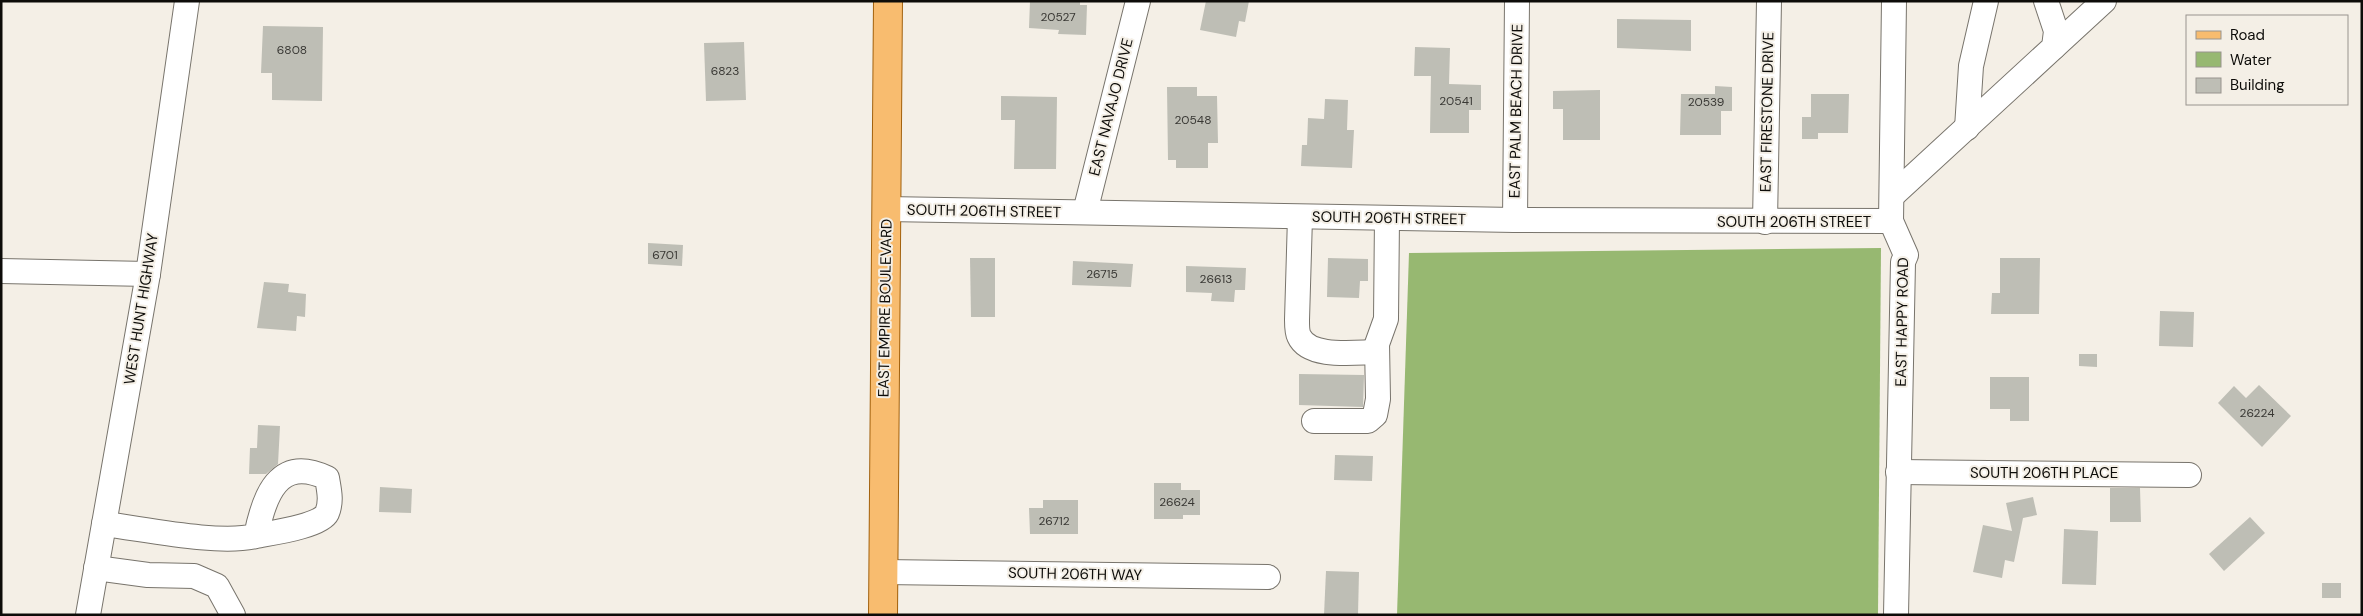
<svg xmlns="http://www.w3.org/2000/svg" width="2363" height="616" viewBox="0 0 2363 616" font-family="'DM Sans',sans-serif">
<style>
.water{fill:#97b871}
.building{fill:#bebeb5}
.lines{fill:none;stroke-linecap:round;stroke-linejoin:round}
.minor-casing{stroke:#78746c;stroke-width:26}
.major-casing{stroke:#a2610d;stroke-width:30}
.minor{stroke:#fff;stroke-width:24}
.major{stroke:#f8bc6f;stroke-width:28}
.labels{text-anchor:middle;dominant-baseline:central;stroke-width:4;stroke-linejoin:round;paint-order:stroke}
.number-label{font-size:12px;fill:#393834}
.street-label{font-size:15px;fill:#0d0c09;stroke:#f4efe6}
</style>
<rect width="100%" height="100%" fill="#f4efe6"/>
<!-- water -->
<path class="water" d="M 1881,248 L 1878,615 L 1397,615 L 1409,253 Z"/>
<!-- building -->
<g class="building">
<path d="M 1030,1 L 1080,1 L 1080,5 L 1087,5 L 1086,35 L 1058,34 L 1059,30 L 1029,28 Z"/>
<path d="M 1206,1 L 1249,1 L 1245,22 L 1239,21 L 1236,37 L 1200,30 Z"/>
<path d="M 1617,19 L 1691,20 L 1691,51 L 1617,48 Z"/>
<path d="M 263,26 L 323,27 L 322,101 L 272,100 L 272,73 L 261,73 Z"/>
<path d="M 744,42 L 746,100 L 706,101 L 704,43 Z"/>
<path d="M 1415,47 L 1450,48 L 1449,84 L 1481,85 L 1481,110 L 1469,110 L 1469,133 L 1430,133 L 1431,76 L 1414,76 Z"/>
<path d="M 1715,86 L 1732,87 L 1732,111 L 1721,111 L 1721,135 L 1680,135 L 1681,94 L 1715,94 Z"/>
<path d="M 1167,87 L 1197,87 L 1197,96 L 1217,96 L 1218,143 L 1208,143 L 1208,168 L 1176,168 L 1176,160 L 1168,160 Z"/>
<path d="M 1600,90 L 1600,140 L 1563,140 L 1563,109 L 1553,109 L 1553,91 Z"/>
<path d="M 1811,94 L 1849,94 L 1848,133 L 1818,133 L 1818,139 L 1802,139 L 1802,117 L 1811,117 Z"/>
<path d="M 1001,96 L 1057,97 L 1056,169 L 1014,169 L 1015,120 L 1001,120 Z"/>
<path d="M 1325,99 L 1348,100 L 1347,130 L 1354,130 L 1352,168 L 1301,166 L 1302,145 L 1307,145 L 1308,118 L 1324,119 Z"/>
<path d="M 648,243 L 683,245 L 682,266 L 648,264 Z"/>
<path d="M 970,258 L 995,258 L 995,317 L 971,317 Z"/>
<path d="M 1328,258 L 1368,259 L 1368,281 L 1360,281 L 1359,298 L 1327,297 Z"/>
<path d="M 2000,258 L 2040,258 L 2039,314 L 1991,314 L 1992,293 L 2000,293 Z"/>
<path d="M 1073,261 L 1133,264 L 1131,287 L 1072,285 Z"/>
<path d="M 1186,266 L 1246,268 L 1245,290 L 1235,290 L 1234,302 L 1211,301 L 1212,293 L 1186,292 Z"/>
<path d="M 264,282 L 289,284 L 288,292 L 306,294 L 305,317 L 297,316 L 296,331 L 257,328 Z"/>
<path d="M 2160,311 L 2194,312 L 2193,347 L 2159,346 Z"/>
<path d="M 2079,354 L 2097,354 L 2097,367 L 2079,366 Z"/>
<path d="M 1299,374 L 1364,375 L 1363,407 L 1299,405 Z"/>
<path d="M 1990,377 L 2029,377 L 2029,421 L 2010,421 L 2010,409 L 1990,409 Z"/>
<path d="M 2259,385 L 2291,416 L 2262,447 L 2218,403 L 2234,386 L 2246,398 Z"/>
<path d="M 258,425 L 280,426 L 278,464 L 266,474 L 249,474 L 250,448 L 257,448 Z"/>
<path d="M 1335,455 L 1373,456 L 1372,481 L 1334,480 Z"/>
<path d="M 1154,483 L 1181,483 L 1181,490 L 1200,490 L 1200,515 L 1183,515 L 1183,519 L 1154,519 Z"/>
<path d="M 380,487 L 412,489 L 411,513 L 379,512 Z"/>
<path d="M 2110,488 L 2140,488 L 2141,522 L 2110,522 Z"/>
<path d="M 2033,497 L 2037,515 L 2023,518 L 2014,562 L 2005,560 L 2002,578 L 1973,572 L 1983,525 L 2012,531 L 2006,503 Z"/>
<path d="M 1043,500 L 1078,500 L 1078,534 L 1030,534 L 1029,508 L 1043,508 Z"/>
<path d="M 2250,517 L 2265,533 L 2224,571 L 2209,554 Z"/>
<path d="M 2064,529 L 2098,531 L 2096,585 L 2062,584 Z"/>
<path d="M 1326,571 L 1359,572 L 1358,615 L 1324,615 Z"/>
<rect x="2322" y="583" width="19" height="15"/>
</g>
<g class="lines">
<!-- minor casing -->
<g class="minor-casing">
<g id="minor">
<path d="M 1894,1 L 1891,221 L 1906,255 L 1903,262 L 1896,615"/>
<path d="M 2054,47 L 2104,1"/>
<path d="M 1967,128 L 1971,66 L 1986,1"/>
<path d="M 1892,196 L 2054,47 L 2056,31 L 2046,1"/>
<path d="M 886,209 L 1515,220 L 1891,221"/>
<path d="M 1085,212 L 1138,1"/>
<path d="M 1300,217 L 1297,320 C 1297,325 1297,332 1299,336 C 1309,359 1356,352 1377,352"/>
<path d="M 1515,220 L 1517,1"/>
<path d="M 1765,222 L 1769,1"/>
<path d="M 1,271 L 148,274"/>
<path d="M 1314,421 L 1368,421 L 1375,415 L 1378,399 L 1377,344 L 1386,319 L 1387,218"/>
<path d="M 1898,472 L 2189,475"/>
<path d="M 104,524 C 145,529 218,545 256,536 C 271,533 321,526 327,513 C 332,501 329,490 327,478 C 278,455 264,496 256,536"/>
<path d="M 96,568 L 148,575 L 194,576 L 217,586 L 233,615"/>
<path d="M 883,572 L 1268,577"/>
<path d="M 88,615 L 148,274 L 187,1"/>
</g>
</g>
<!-- major casing -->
<g class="major-casing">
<path id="major" d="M 883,615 L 888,1"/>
</g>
<!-- minor -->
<use href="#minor" class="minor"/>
<!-- major -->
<use href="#major" class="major"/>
</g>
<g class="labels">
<!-- number labels -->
<g class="number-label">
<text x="1058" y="17">20527</text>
<text x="292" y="50">6808</text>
<text x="725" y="71">6823</text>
<text x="1456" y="101">20541</text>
<text x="1706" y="102">20539</text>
<text x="1193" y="120">20548</text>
<text x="665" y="255">6701</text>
<text x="1102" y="274">26715</text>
<text x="1216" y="279">26613</text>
<text x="2257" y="413">26224</text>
<text x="1177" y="502">26624</text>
<text x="1054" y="521">26712</text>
</g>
<!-- street labels -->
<g class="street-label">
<text transform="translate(1111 107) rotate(-76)">EAST NAVAJO DRIVE</text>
<text transform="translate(1516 111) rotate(-89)">EAST PALM BEACH DRIVE</text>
<text transform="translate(1767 112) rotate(-89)">EAST FIRESTONE DRIVE</text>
<text transform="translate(984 211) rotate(1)">SOUTH 206TH STREET</text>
<text transform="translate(1389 218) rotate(1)">SOUTH 206TH STREET</text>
<text x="1794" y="222">SOUTH 206TH STREET</text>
<text transform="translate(885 308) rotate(-89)">EAST EMPIRE BOULEVARD</text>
<text transform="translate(141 309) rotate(-81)">WEST HUNT HIGHWAY</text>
<text transform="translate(1902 322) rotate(-89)">EAST HAPPY ROAD</text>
<text x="2044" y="473">SOUTH 206TH PLACE</text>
<text transform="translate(1075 574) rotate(1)">SOUTH 206TH WAY</text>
</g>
</g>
<!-- border -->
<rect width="2363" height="616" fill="none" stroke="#0d0c09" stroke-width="5"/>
<!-- legend -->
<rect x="2186" y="15" width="162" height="90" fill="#f4efe6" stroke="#98948e"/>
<rect x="2196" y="31" width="25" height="8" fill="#f8bc6f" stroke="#98948e"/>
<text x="2230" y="40" font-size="15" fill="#0d0c09">Road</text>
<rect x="2196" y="52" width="25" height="15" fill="#97b871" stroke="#98948e"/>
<text x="2230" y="65" font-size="15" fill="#0d0c09">Water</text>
<rect x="2196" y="78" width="25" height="15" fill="#bebeb5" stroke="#98948e"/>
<text x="2230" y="90" font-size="15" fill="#0d0c09">Building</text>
</svg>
